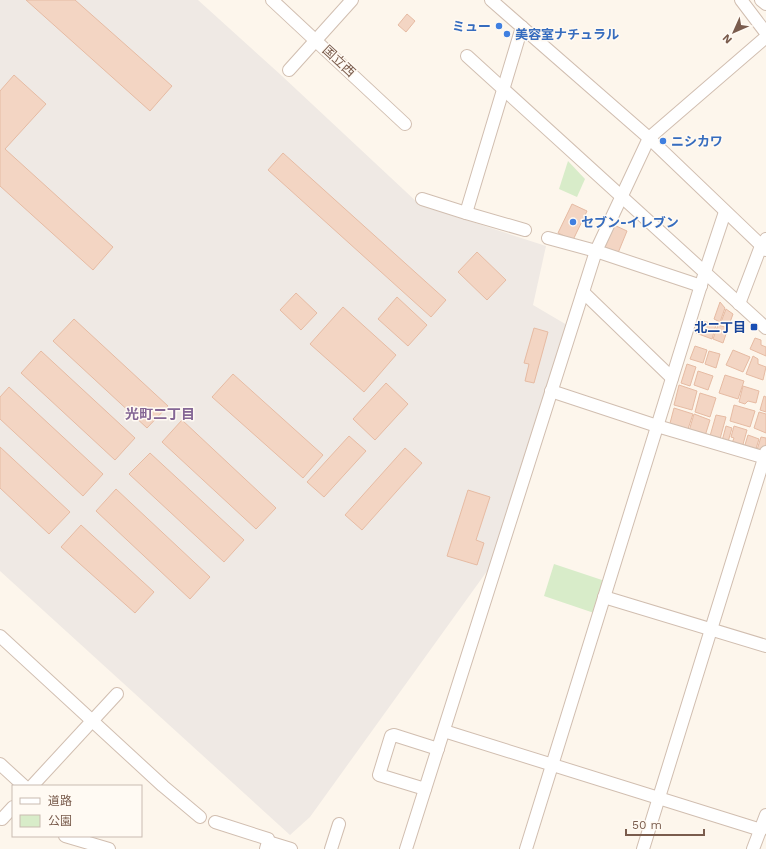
<svg xmlns="http://www.w3.org/2000/svg" width="766" height="849" viewBox="0 0 766 849" font-family="'Work Sans','Noto Sans JP',sans-serif">
<style>
.industrial{fill:#efe9e4}
.green{fill:#d8ecc9}
.building{fill:#f3d5c3;stroke:#e6bba3}
.lines{fill:none;stroke-linecap:round;stroke-linejoin:round}
.minor-casing{stroke:#d1beb0;stroke-width:14}
.minor{stroke:#fff;stroke-width:12}
.shop-dot{fill:#3f7fe0;stroke:#fffaf3;stroke-width:1.5}
.transit-dot{fill:#1a4fb4;stroke:#fffaf3;stroke-width:1.5}
.labels{text-anchor:middle;dominant-baseline:central;stroke-width:3;stroke-linejoin:round;paint-order:stroke}
.shop-label{font-size:13px;font-weight:bold;fill:#366cbe;stroke:#fffaf3;text-anchor:start}
.street-label{font-size:13px;fill:#7a5c4d;stroke:#fffaf3}
.transit-label{font-size:13px;font-weight:bold;fill:#164399;stroke:#fffaf3;text-anchor:end}
.neighbourhood-label{font-size:14px;font-weight:bold;fill:#846695;stroke:#fffaf3}
</style>
<rect width="100%" height="100%" fill="#fdf6ec"/>
<!-- industrial -->
<path class="industrial" d="M 0,0 L 198,0 L 282,76 L 420,205 L 546,246 L 533,305 L 567,325 L 490,567 L 310,817 L 290,835 L 0,571 Z"/>
<!-- green -->
<g class="green">
<path d="M 568,161 L 585,179 L 577,197 L 559,189 Z"/>
<path d="M 554,564 L 605,581 L 594,613 L 544,596 Z"/>
</g>
<!-- building -->
<g class="building">
<path d="M 26,0 L 75,0 L 172,86 L 150,111 Z"/>
<path d="M 407,14 L 415,21 L 406,32 L 398,25 Z"/>
<path d="M 14,75 L 46,104 L 5,149 L 113,247 L 93,270 L 0,186 L 0,91 Z"/>
<path d="M 283,153 L 446,300 L 431,317 L 268,170 Z"/>
<path d="M 572,204 L 587,211 L 573,240 L 558,233 Z"/>
<path d="M 614,225 L 627,231 L 618,253 L 605,247 Z"/>
<path d="M 477,252 L 506,280 L 487,300 L 458,272 Z"/>
<path d="M 296,293 L 317,313 L 301,330 L 280,310 Z"/>
<path d="M 397,297 L 427,325 L 408,346 L 378,319 Z"/>
<path d="M 720,302 L 725,308 L 720,322 L 714,319 Z"/>
<path d="M 343,307 L 396,355 L 364,392 L 310,344 Z"/>
<path d="M 726,309 L 733,314 L 729,325 L 721,322 Z"/>
<path d="M 74,319 L 168,406 L 147,428 L 53,341 Z"/>
<path d="M 700,320 L 716,325 L 712,339 L 696,333 Z"/>
<path d="M 718,325 L 728,328 L 723,343 L 713,339 Z"/>
<path d="M 534,328 L 548,332 L 534,383 L 525,381 L 529,364 L 524,363 Z"/>
<path d="M 755,338 L 761,340 L 761,345 L 766,347 L 766,356 L 750,349 Z"/>
<path d="M 695,346 L 707,350 L 703,363 L 690,359 Z"/>
<path d="M 733,350 L 750,357 L 743,372 L 726,365 Z"/>
<path d="M 41,351 L 135,438 L 115,460 L 21,373 Z"/>
<path d="M 709,351 L 720,354 L 716,368 L 705,364 Z"/>
<path d="M 753,356 L 758,359 L 758,364 L 766,367 L 763,380 L 746,374 Z"/>
<path d="M 687,364 L 696,367 L 690,386 L 681,383 Z"/>
<path d="M 698,371 L 713,376 L 708,390 L 694,385 Z"/>
<path d="M 233,374 L 323,455 L 303,478 L 212,397 Z"/>
<path d="M 725,375 L 744,381 L 738,399 L 719,393 Z"/>
<path d="M 386,383 L 408,404 L 375,440 L 353,419 Z"/>
<path d="M 679,385 L 697,391 L 692,410 L 674,405 Z"/>
<path d="M 743,386 L 759,391 L 756,403 L 748,401 L 745,404 L 739,402 Z"/>
<path d="M 9,387 L 103,474 L 83,496 L 0,419 L 0,397 Z"/>
<path d="M 700,393 L 716,398 L 710,417 L 695,412 Z"/>
<path d="M 764,396 L 766,397 L 766,412 L 760,410 Z"/>
<path d="M 734,405 L 755,411 L 750,427 L 730,421 Z"/>
<path d="M 674,408 L 693,414 L 687,432 L 669,427 Z"/>
<path d="M 759,412 L 766,414 L 766,433 L 754,428 Z"/>
<path d="M 694,414 L 710,420 L 705,436 L 689,431 Z"/>
<path d="M 716,415 L 726,417 L 720,439 L 710,436 Z"/>
<path d="M 182,420 L 276,508 L 256,529 L 162,442 Z"/>
<path d="M 726,426 L 732,428 L 728,442 L 722,441 Z"/>
<path d="M 734,426 L 747,430 L 742,448 L 732,443 L 734,438 L 731,437 Z"/>
<path d="M 748,435 L 759,439 L 755,452 L 744,448 Z"/>
<path d="M 349,436 L 366,451 L 324,497 L 307,482 Z"/>
<path d="M 761,437 L 766,438 L 766,448 L 756,453 Z"/>
<path d="M 0,447 L 70,512 L 49,534 L 0,488 Z"/>
<path d="M 405,448 L 422,463 L 362,530 L 345,515 Z"/>
<path d="M 150,453 L 244,540 L 224,562 L 129,474 Z"/>
<path d="M 116,489 L 210,577 L 190,599 L 96,511 Z"/>
<path d="M 468,490 L 490,497 L 476,540 L 484,543 L 477,565 L 447,556 Z"/>
<path d="M 81,525 L 154,592 L 135,613 L 61,547 Z"/>
</g>
<g class="lines">
<!-- minor casing -->
<g class="minor-casing">
<g id="minor">
<path d="M 272,0 L 405,124"/>
<path d="M 491,0 L 649,138 L 766,250"/>
<path d="M 741,0 L 766,33"/>
<path d="M 761,0 L 766,4"/>
<path d="M 467,56 L 766,328"/>
<path d="M 289,70 L 352,0"/>
<path d="M 422,199 L 466,213 L 525,230"/>
<path d="M 466,213 L 522,27"/>
<path d="M 548,238 L 596,251 L 701,286"/>
<path d="M 583,292 L 672,378"/>
<path d="M 739,304 L 761,246 L 766,239"/>
<path d="M 551,391 L 657,426 L 766,458"/>
<path d="M 604,597 L 766,646"/>
<path d="M 0,636 L 163,786 L 200,817"/>
<path d="M 444,731 L 761,830"/>
<path d="M 0,764 L 24,786"/>
<path d="M 32,786 L 117,694"/>
<path d="M 425,789 L 379,775 L 391,736 L 394,735 L 438,749"/>
<path d="M 2,819 L 13,807"/>
<path d="M 215,822 L 268,839 L 268,842"/>
<path d="M 65,836 L 109,849"/>
<path d="M 266,849 L 268,842 L 291,849"/>
<path d="M 331,849 L 339,824"/>
<path d="M 406,849 L 596,251 L 649,138 L 766,37"/>
<path d="M 526,849 L 705,272 L 725,212"/>
<path d="M 643,849 L 766,452"/>
<path d="M 753,849 L 766,815"/>
</g>
</g>
<!-- minor -->
<use href="#minor" class="minor"/>
</g>
<!-- markers -->
<g class="shop-dot">
<circle cx="499" cy="26" r="4"/>
<circle cx="507" cy="34" r="4"/>
<circle cx="663" cy="141" r="4"/>
<circle cx="573" cy="222" r="4"/>
</g>
<rect class="transit-dot" x="750" y="323" width="8" height="8" rx="2"/>
<g class="labels">
<!-- shop labels -->
<g class="shop-label">
<text x="491" y="26" text-anchor="end">ミュー</text>
<text x="515" y="34">美容室ナチュラル</text>
<text x="671" y="141">ニシカワ</text>
<text x="581" y="222">セブン-イレブン</text>
</g>
<!-- street labels -->
<g class="street-label">
<text transform="translate(339 61) rotate(43)">国立西</text>
</g>
<!-- transit labels -->
<g class="transit-label">
<text x="746" y="327">北二丁目</text>
</g>
<!-- neighbourhood labels -->
<g class="neighbourhood-label">
<text x="160" y="414">光町二丁目</text>
</g>
</g>
<!-- legend -->
<rect x="12" y="785" width="130" height="52" fill="#fffaf3" stroke="#cabbb1"/>
<rect x="20" y="798" width="20" height="6" fill="#ffffff" stroke="#cabbb1"/>
<text x="48" y="805" font-size="12" fill="#7a5c4d">道路</text>
<rect x="20" y="815" width="20" height="12" fill="#d8ecc9" stroke="#cabbb1"/>
<text x="48" y="825" font-size="12" fill="#7a5c4d">公園</text>
<!-- north arrow -->
<g transform="translate(734 32) rotate(225)" stroke="#fffaf3" stroke-width="3" paint-order="stroke">
<path d="M0-3L7 15L0 10L-7 15Z" fill="#7a5c4d"/>
<text y="-6" font-size="11" font-weight="bold" text-anchor="middle" fill="#7a5c4d">N</text>
</g>
<!-- scale -->
<path d="M626 829v6h78v-6" fill="none" stroke="#7a5c4d" stroke-width="2"/>
<text x="632" y="829" font-size="12" fill="#7a5c4d" stroke="#fffaf3" stroke-width="3" paint-order="stroke">50 m</text>
</svg>
